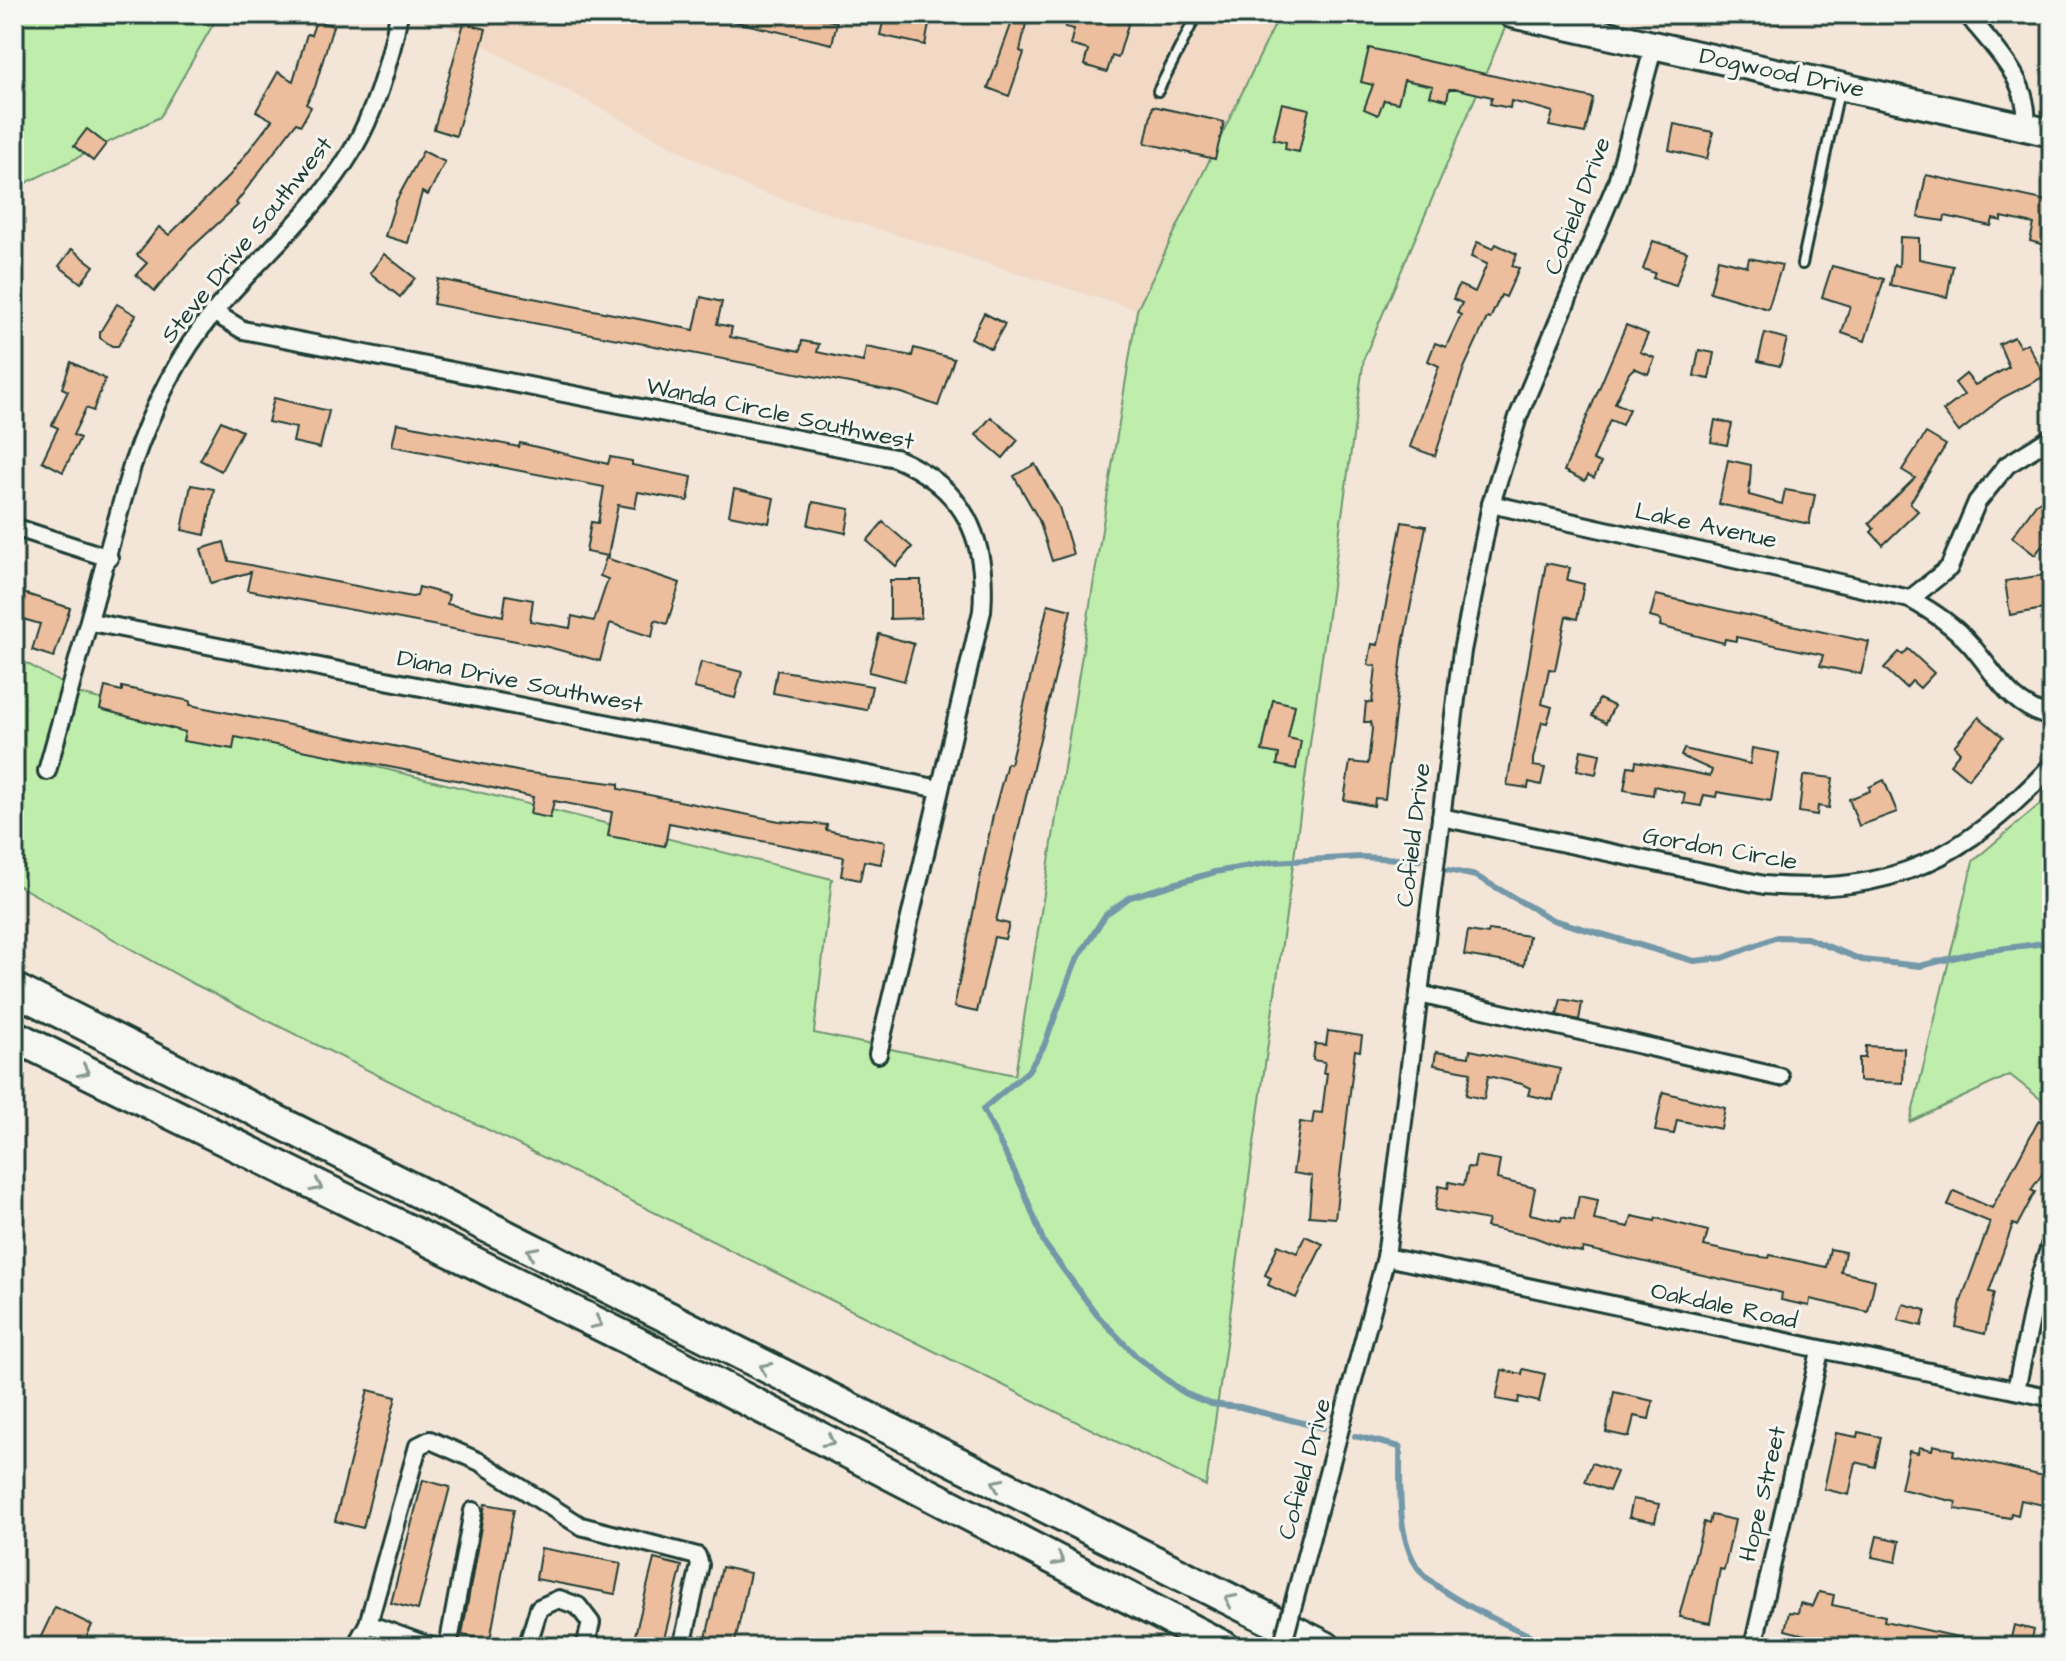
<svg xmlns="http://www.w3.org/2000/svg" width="2066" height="1661" viewBox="0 0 2066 1661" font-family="'Architects Daughter',sans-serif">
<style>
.built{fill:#f1d9c6}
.green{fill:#beedac;stroke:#6e9570;stroke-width:2}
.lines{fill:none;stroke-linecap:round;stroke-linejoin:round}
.stream{stroke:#7398a8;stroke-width:6}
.building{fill:#edbe9d;stroke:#1f3d34;stroke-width:2}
.service-casing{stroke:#1f3d34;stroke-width:14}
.minor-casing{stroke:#1f3d34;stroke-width:22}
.primary-casing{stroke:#1f3d34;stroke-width:32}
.motorway-casing{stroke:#1f3d34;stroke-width:36}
.service{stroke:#f6f6f2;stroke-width:8}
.minor{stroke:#f6f6f2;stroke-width:16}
.primary{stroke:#f6f6f2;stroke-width:26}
.motorway{stroke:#f6f6f2;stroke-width:30}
.minor-bridge-casing{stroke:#1f3d34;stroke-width:22;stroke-linecap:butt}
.minor-bridge{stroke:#f6f6f2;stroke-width:16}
.oneway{stroke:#8a9a93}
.labels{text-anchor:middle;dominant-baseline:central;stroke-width:6;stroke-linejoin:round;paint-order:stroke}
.street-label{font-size:24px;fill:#1f3d34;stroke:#f6f6f2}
</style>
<rect width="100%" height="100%" fill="#f3e5d8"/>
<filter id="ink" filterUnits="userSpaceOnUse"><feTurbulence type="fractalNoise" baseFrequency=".0125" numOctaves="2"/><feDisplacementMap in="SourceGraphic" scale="16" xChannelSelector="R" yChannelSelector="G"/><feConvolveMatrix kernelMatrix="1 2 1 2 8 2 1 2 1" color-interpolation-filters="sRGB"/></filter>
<g filter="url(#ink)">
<!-- built -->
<path class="built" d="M 425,14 L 1280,14 L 1137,310 L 753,190 Z"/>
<!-- green -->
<g class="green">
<path d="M 14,14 L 219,14 L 160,117 L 14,189 Z"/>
<path d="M 1280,14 L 1511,14 L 1364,358 L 1206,1486 L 190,982 L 14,883 L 14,656 L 80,694 L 832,879 L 814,1033 L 1015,1075 L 1137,310 Z"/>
<path d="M 2052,794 L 2052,1108 L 2010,1075 L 1910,1122 L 1973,861 Z"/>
</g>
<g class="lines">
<!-- stream -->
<g class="stream">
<path d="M 1448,870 L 1476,876 L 1553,920 L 1694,961 L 1723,958 L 1777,937 L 1807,938 L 1862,960 L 1920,966 L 1977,952 L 2052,942"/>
<path d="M 1323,1428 L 1240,1407 L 1211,1404 L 1184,1393 L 1137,1357 L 1097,1315 L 1044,1243 L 1023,1189 L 983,1109 L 1028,1071 L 1044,1046 L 1075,963 L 1106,914 L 1130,897 L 1215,872 L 1273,862 L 1361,857 L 1420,860"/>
<path d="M 1355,1436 L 1400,1447 C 1401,1485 1395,1542 1422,1573 C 1448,1601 1520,1631 1556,1647"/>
</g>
</g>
<!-- building -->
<g class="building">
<path d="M 733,14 L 818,14 L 817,18 L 837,22 L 832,44 L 732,21 Z"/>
<path d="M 885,14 L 931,14 L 925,45 L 880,35 Z"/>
<path d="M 1015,14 L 1028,14 L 1020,51 L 1024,53 L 1009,96 L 988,88 Z"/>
<path d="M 1069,14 L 1115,14 L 1130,18 L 1118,58 L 1112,56 L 1107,72 L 1084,65 L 1088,50 L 1070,45 L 1074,29 L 1065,27 Z"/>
<path d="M 316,21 L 333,26 L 315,87 L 306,104 L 311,107 L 301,125 L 296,123 L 236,203 L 238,205 L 188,251 L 155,291 L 136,275 L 147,263 L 137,255 L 159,227 L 169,235 L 230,175 L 272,120 L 256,111 L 278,72 L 293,81 L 307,34 L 311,35 Z"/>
<path d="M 464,23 L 486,29 L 456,136 L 434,129 Z"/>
<path d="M 1369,48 L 1593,98 L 1585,133 L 1549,126 L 1553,112 L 1543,109 L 1511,101 L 1510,108 L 1490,104 L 1492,97 L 1457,89 L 1449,89 L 1447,100 L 1430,96 L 1433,86 L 1404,80 L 1398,103 L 1384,100 L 1378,115 L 1364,109 L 1373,85 L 1361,82 Z"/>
<path d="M 1282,103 L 1309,109 L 1299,152 L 1285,149 L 1286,142 L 1273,139 Z"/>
<path d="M 1153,106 L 1224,122 L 1215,159 L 1145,143 Z"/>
<path d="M 1674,124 L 1713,132 L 1707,159 L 1669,150 Z"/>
<path d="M 87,129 L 106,144 L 93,161 L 74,146 Z"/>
<path d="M 423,151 L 445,162 L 428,195 L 422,192 L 408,243 L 385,236 L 396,201 Z"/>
<path d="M 1926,175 L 2052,202 L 2052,247 L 2030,241 L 2034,224 L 2002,217 L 2002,221 L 1993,219 L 1991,226 L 1945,216 L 1944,221 L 1918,217 Z"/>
<path d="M 1900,237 L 1919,238 L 1919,259 L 1953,266 L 1947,297 L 1890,285 L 1894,265 L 1899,266 Z"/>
<path d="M 1653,241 L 1687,252 L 1676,285 L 1653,278 L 1655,273 L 1643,269 Z"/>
<path d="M 1477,242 L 1493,249 L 1496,244 L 1517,254 L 1512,266 L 1519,268 L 1506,297 L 1501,295 L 1490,319 L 1487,318 L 1464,368 L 1435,456 L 1410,447 L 1439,366 L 1428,361 L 1435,343 L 1446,347 L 1461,315 L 1457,313 L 1462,303 L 1453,299 L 1459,285 L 1475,292 L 1487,264 L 1471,257 Z"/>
<path d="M 72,249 L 94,266 L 81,283 L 59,266 Z"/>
<path d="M 384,254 L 415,278 L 400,297 L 370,273 Z"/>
<path d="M 1749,258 L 1782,265 L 1768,309 L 1710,292 L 1718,259 L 1747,266 Z"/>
<path d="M 1832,266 L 1884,279 L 1865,341 L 1842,333 L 1850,306 L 1822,297 Z"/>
<path d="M 438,279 L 694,330 L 701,297 L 722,302 L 717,324 L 732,327 L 730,337 L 800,351 L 802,341 L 819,344 L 817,352 L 863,362 L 866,347 L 912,356 L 914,348 L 954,359 L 938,406 L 902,393 L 433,304 Z"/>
<path d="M 117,304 L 136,315 L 118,346 L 112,346 L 100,338 L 100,332 Z"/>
<path d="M 984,313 L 1005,324 L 991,349 L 971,338 Z"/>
<path d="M 1626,325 L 1648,334 L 1640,352 L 1655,358 L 1648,374 L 1634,368 L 1629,373 L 1615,403 L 1629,409 L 1622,425 L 1610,420 L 1593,460 L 1601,463 L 1594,478 L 1588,475 L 1585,481 L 1564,471 Z"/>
<path d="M 1765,333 L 1787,339 L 1780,366 L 1758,361 Z"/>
<path d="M 2014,337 L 2020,347 L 2027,343 L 2045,376 L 2002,398 L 1959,432 L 1943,411 L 1964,395 L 1955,383 L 1966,374 L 1975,385 L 2009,367 L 1999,344 Z"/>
<path d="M 1699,350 L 1714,353 L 1709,379 L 1694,376 Z"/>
<path d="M 71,362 L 105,379 L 93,411 L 86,408 L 73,435 L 80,438 L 63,472 L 42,461 L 58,428 L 52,425 L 68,391 L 62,388 Z"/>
<path d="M 274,398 L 329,411 L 320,448 L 293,442 L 296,428 L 268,422 Z"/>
<path d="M 991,417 L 1018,440 L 1003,458 L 976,435 Z"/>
<path d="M 1715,420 L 1732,424 L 1727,445 L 1711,442 Z"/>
<path d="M 221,421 L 242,431 L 221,471 L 200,460 Z"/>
<path d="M 397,423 L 519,447 L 520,443 L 608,464 L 610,457 L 632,461 L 632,465 L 692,477 L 688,501 L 638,492 L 635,508 L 618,505 L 608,556 L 586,552 L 591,522 L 598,523 L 604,487 L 392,446 Z"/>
<path d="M 1926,433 L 1946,445 L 1910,503 L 1918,511 L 1883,545 L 1871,532 L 1874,529 L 1869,523 L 1915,478 L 1902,470 Z"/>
<path d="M 1728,460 L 1751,465 L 1749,495 L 1782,504 L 1785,490 L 1815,495 L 1809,524 L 1719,504 Z"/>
<path d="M 1035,464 L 1059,507 L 1073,554 L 1052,561 L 1039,520 L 1014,476 Z"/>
<path d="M 191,485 L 214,489 L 205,535 L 182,530 Z"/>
<path d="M 734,489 L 774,498 L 769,523 L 729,515 Z"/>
<path d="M 2052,494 L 2052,522 L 2047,529 L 2052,532 L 2035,555 L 2012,537 L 2036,504 Z"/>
<path d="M 813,502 L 850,509 L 846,533 L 808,525 Z"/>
<path d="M 883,522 L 912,547 L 896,566 L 867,541 Z"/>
<path d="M 1402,522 L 1426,526 L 1403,645 L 1385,799 L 1375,798 L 1374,806 L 1344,800 L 1350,762 L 1368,764 L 1372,729 L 1371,722 L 1364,722 L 1366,702 L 1372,703 L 1376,666 L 1368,665 L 1372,644 L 1378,645 Z"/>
<path d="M 224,542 L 229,561 L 412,597 L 417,596 L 419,587 L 449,595 L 447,604 L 503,616 L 506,595 L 533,600 L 530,621 L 570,628 L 572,616 L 594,621 L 608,579 L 600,576 L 606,558 L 680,583 L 667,624 L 655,620 L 652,637 L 610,623 L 600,661 L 548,647 L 247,590 L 251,572 L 211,583 L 201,549 Z"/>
<path d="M 1546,563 L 1570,568 L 1567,580 L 1584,584 L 1577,619 L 1566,616 L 1555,670 L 1549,669 L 1542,704 L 1552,707 L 1547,723 L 1542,722 L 1533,759 L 1533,766 L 1545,768 L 1541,785 L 1529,782 L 1528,788 L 1507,785 Z"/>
<path d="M 2045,575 L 2049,599 L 2043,609 L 2010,615 L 2005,581 Z"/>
<path d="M 890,580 L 921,580 L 921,618 L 890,619 Z"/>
<path d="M 23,593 L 70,608 L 54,657 L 32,650 L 40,624 L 16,617 Z"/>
<path d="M 1656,595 L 1869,642 L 1861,674 L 1820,666 L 1823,655 L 1736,637 L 1736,641 L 1725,639 L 1724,643 L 1660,626 L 1661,620 L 1650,617 Z"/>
<path d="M 1048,604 L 1071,610 L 996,921 L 1009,924 L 1005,939 L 994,937 L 977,1012 L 954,1007 L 993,815 L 1007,763 L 1010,764 Z"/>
<path d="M 879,634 L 914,644 L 904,681 L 869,672 Z"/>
<path d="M 1908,649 L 1934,673 L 1920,688 L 1912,681 L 1906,688 L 1884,668 L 1899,652 L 1903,655 Z"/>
<path d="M 701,662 L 742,672 L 735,698 L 694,688 Z"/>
<path d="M 777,670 L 872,686 L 867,710 L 773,693 Z"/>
<path d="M 105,687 L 122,691 L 122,687 L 190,701 L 190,705 L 522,772 L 619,784 L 619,789 L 779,821 L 827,825 L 826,830 L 885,842 L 881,864 L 864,861 L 860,880 L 841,876 L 844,857 L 669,823 L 665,846 L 608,836 L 612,812 L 554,801 L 550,818 L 530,814 L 533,797 L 461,781 L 235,737 L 233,749 L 183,741 L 185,732 L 100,709 Z"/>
<path d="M 1599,699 L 1614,706 L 1606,723 L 1592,716 Z"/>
<path d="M 1273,700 L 1295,705 L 1288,738 L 1301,741 L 1296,769 L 1277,765 L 1279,754 L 1262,751 Z"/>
<path d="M 1979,717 L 2003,737 L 1968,779 L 1950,764 L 1960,752 L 1954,746 Z"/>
<path d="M 1752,748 L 1779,753 L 1771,801 L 1717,792 L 1716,797 L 1704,795 L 1701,806 L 1683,803 L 1685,793 L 1654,786 L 1653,795 L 1624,790 L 1628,766 L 1635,767 L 1636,761 L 1710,776 L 1712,770 L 1681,756 L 1684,749 L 1750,764 Z"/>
<path d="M 1581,750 L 1600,754 L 1596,774 L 1577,770 Z"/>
<path d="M 1808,775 L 1833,778 L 1829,808 L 1818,806 L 1817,815 L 1799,812 L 1803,777 Z"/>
<path d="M 1884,780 L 1897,812 L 1859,826 L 1849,799 L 1870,791 L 1869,787 Z"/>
<path d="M 1489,930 L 1529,936 L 1524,965 L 1464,955 L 1468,931 L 1488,934 Z"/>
<path d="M 1561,999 L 1582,1003 L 1579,1020 L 1557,1015 Z"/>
<path d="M 1328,1031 L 1362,1036 L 1360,1051 L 1355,1050 L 1335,1218 L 1309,1216 L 1312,1176 L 1293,1173 L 1300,1122 L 1312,1124 L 1314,1112 L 1322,1113 L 1327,1073 L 1323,1073 L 1325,1062 L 1313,1060 L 1315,1044 L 1326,1045 Z"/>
<path d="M 1866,1046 L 1904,1048 L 1903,1083 L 1859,1081 L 1859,1058 L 1865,1058 Z"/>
<path d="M 1470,1050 L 1560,1069 L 1553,1100 L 1528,1095 L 1530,1088 L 1522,1084 L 1488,1076 L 1484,1099 L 1466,1095 L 1471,1072 L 1434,1065 L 1436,1052 L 1469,1057 Z"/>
<path d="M 1663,1092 L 1725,1108 L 1721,1129 L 1677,1120 L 1674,1134 L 1655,1131 Z"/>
<path d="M 2039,1120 L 2052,1129 L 2052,1160 L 2031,1190 L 2035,1192 L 2017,1226 L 2013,1224 L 1989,1292 L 1994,1293 L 1985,1334 L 1956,1327 L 1961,1301 L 1990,1222 L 1948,1205 L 1954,1191 L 1992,1208 Z"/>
<path d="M 1476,1156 L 1500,1160 L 1497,1179 L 1535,1188 L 1530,1214 L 1561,1221 L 1562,1217 L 1574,1220 L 1579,1196 L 1598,1200 L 1594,1220 L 1629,1227 L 1632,1216 L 1655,1221 L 1656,1218 L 1708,1231 L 1704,1246 L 1745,1255 L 1769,1258 L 1770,1255 L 1826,1267 L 1830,1249 L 1845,1252 L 1841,1272 L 1875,1280 L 1868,1312 L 1810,1299 L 1809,1306 L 1781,1300 L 1782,1293 L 1774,1291 L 1583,1248 L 1582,1252 L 1565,1249 L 1534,1237 L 1486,1227 L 1488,1220 L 1435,1210 L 1439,1186 L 1448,1188 L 1449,1182 L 1464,1185 L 1468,1167 L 1474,1168 Z"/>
<path d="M 1305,1236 L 1323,1244 L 1296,1298 L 1268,1285 L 1271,1278 L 1265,1275 L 1278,1245 L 1297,1253 Z"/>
<path d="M 1903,1304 L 1926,1310 L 1922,1326 L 1898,1320 Z"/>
<path d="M 1523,1369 L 1545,1374 L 1539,1402 L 1519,1397 L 1518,1403 L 1496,1399 L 1502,1370 L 1522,1374 Z"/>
<path d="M 368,1390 L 396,1397 L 363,1528 L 335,1521 Z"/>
<path d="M 1614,1392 L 1653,1401 L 1649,1419 L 1634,1416 L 1629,1437 L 1606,1432 Z"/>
<path d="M 1858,1432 L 1881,1437 L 1875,1467 L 1856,1462 L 1849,1495 L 1824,1489 L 1836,1433 L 1857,1437 Z"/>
<path d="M 1933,1445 L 1954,1450 L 1953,1455 L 2052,1478 L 2052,1507 L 2021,1500 L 2018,1515 L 2011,1513 L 2010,1518 L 1955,1509 L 1956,1502 L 1901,1489 L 1909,1451 L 1918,1453 L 1919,1447 L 1932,1450 Z"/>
<path d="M 1592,1463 L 1617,1472 L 1609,1491 L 1585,1482 Z"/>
<path d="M 423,1480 L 450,1487 L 418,1610 L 391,1603 Z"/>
<path d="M 1633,1499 L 1659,1504 L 1655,1522 L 1629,1517 Z"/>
<path d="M 485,1504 L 514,1509 L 490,1640 L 462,1635 Z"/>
<path d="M 1711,1515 L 1735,1520 L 1724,1570 L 1720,1569 L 1710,1623 L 1679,1617 L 1704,1522 L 1709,1524 Z"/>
<path d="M 1877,1536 L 1900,1541 L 1896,1562 L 1872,1557 Z"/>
<path d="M 541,1548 L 621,1563 L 615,1594 L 536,1579 Z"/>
<path d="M 654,1559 L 682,1566 L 662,1647 L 632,1647 Z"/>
<path d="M 722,1567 L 750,1573 L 734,1647 L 704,1647 Z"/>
<path d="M 1819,1592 L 1834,1595 L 1832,1605 L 1885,1616 L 1884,1621 L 1977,1641 L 1976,1647 L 1852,1647 L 1785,1630 L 1789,1612 L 1798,1613 L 1800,1603 L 1813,1606 Z"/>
<path d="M 55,1607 L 92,1625 L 82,1647 L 36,1647 Z"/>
<path d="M 2014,1625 L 2034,1630 L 2030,1647 L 2009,1647 Z"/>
</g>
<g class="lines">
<!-- service casing -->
<g class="service-casing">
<g id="service">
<path d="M 1158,91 L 1197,14"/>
<path d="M 1802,264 L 1839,91"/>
</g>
</g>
<!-- minor casing -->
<g class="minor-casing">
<g id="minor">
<path d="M 1967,14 C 1994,48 2031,81 2026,127"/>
<path d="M 1976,25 L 1988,14"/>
<path d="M 213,312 L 243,330 L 895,458 C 964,487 988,538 982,611 L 878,1054"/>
<path d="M 1491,504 L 1910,599 C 1932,611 1953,625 1970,644 C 1999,677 2005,702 2052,718"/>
<path d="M 14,527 L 109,558"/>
<path d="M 1910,599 L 1949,568 L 1977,502 L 2007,465 L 2052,437"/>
<path d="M 91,622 L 940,789"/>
<path d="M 47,771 L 132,466 C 151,410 176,358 214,312 C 259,257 316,212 352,151 C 377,109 390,61 399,14"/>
<path d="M 1441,817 L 1764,885 C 1893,896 1965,858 2052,765"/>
<path d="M 1419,994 L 1780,1077"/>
<path d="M 1386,1257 L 2052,1398"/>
<path d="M 2016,1390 L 2040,1276 L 2052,1240"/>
<path d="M 1313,1529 L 1386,1257 L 1462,651 L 1491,504 L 1518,417 L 1617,182 L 1654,45"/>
<path d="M 368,1624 L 432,1647"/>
<path d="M 355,1647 L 368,1624 L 418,1446 L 430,1440 L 480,1462 L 581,1526 L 697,1556 L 700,1565 L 682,1647"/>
<path d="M 448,1647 L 473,1511"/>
<path d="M 527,1647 L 539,1608 L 559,1599 L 578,1606 L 591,1623 L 585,1647"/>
<path d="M 1753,1647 L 1820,1351"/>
</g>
</g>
<!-- primary casing -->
<g class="primary-casing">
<path id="primary" d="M 1512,14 L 2052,133"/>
</g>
<!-- motorway casing -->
<g class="motorway-casing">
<g id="motorway">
<path d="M 14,989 L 1325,1647"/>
<path d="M 14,1036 L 635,1342 L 1224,1647"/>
</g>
</g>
<!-- service -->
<use href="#service" class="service"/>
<!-- minor -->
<use href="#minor" class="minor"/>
<!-- primary -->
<use href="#primary" class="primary"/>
<!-- motorway -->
<use href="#motorway" class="motorway"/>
<!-- minor-bridge casing -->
<g class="minor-bridge-casing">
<path id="minor-bridge" d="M 1282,1647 L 1313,1529"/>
</g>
<!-- minor-bridge -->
<use href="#minor-bridge" class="minor-bridge"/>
</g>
<!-- one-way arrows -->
<defs><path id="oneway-chevron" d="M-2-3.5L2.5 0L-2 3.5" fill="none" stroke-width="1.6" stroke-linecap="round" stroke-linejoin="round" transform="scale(2)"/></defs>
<g class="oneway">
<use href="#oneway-chevron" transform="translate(84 1071) rotate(26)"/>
<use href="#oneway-chevron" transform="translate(317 1186) rotate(26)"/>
<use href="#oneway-chevron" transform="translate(532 1252) rotate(-153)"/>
<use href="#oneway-chevron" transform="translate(597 1323) rotate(26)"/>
<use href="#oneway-chevron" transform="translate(765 1368) rotate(-153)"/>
<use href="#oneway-chevron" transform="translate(829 1441) rotate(27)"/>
<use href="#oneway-chevron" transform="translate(997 1484) rotate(-154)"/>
<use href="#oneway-chevron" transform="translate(1059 1560) rotate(28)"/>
<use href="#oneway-chevron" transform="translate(1230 1600) rotate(-154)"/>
</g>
</g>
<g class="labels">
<!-- street labels -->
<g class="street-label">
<text transform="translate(1782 73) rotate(12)">Dogwood Drive</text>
<text transform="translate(1578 206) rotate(-69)">Cofield Drive</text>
<text transform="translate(247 240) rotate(-51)">Steve Drive Southwest</text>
<text transform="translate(780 414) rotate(12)">Wanda Circle Southwest</text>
<text transform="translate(1706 526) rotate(12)">Lake Avenue</text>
<text transform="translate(520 682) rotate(11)">Diana Drive Southwest</text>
<text transform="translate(1414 835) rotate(-83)">Cofield Drive</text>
<text transform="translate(1720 849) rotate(10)">Gordon Circle</text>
<text transform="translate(1724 1306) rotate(12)">Oakdale Road</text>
<text transform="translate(1305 1469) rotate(-75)">Cofield Drive</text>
<text transform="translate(1763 1494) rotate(-77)">Hope Street</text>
</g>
</g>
<!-- margin -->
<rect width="2066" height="1661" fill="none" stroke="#f6f6f2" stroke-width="48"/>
<rect x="24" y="24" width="2018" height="1613" fill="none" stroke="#1f3d34" stroke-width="3" filter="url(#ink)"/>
</svg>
